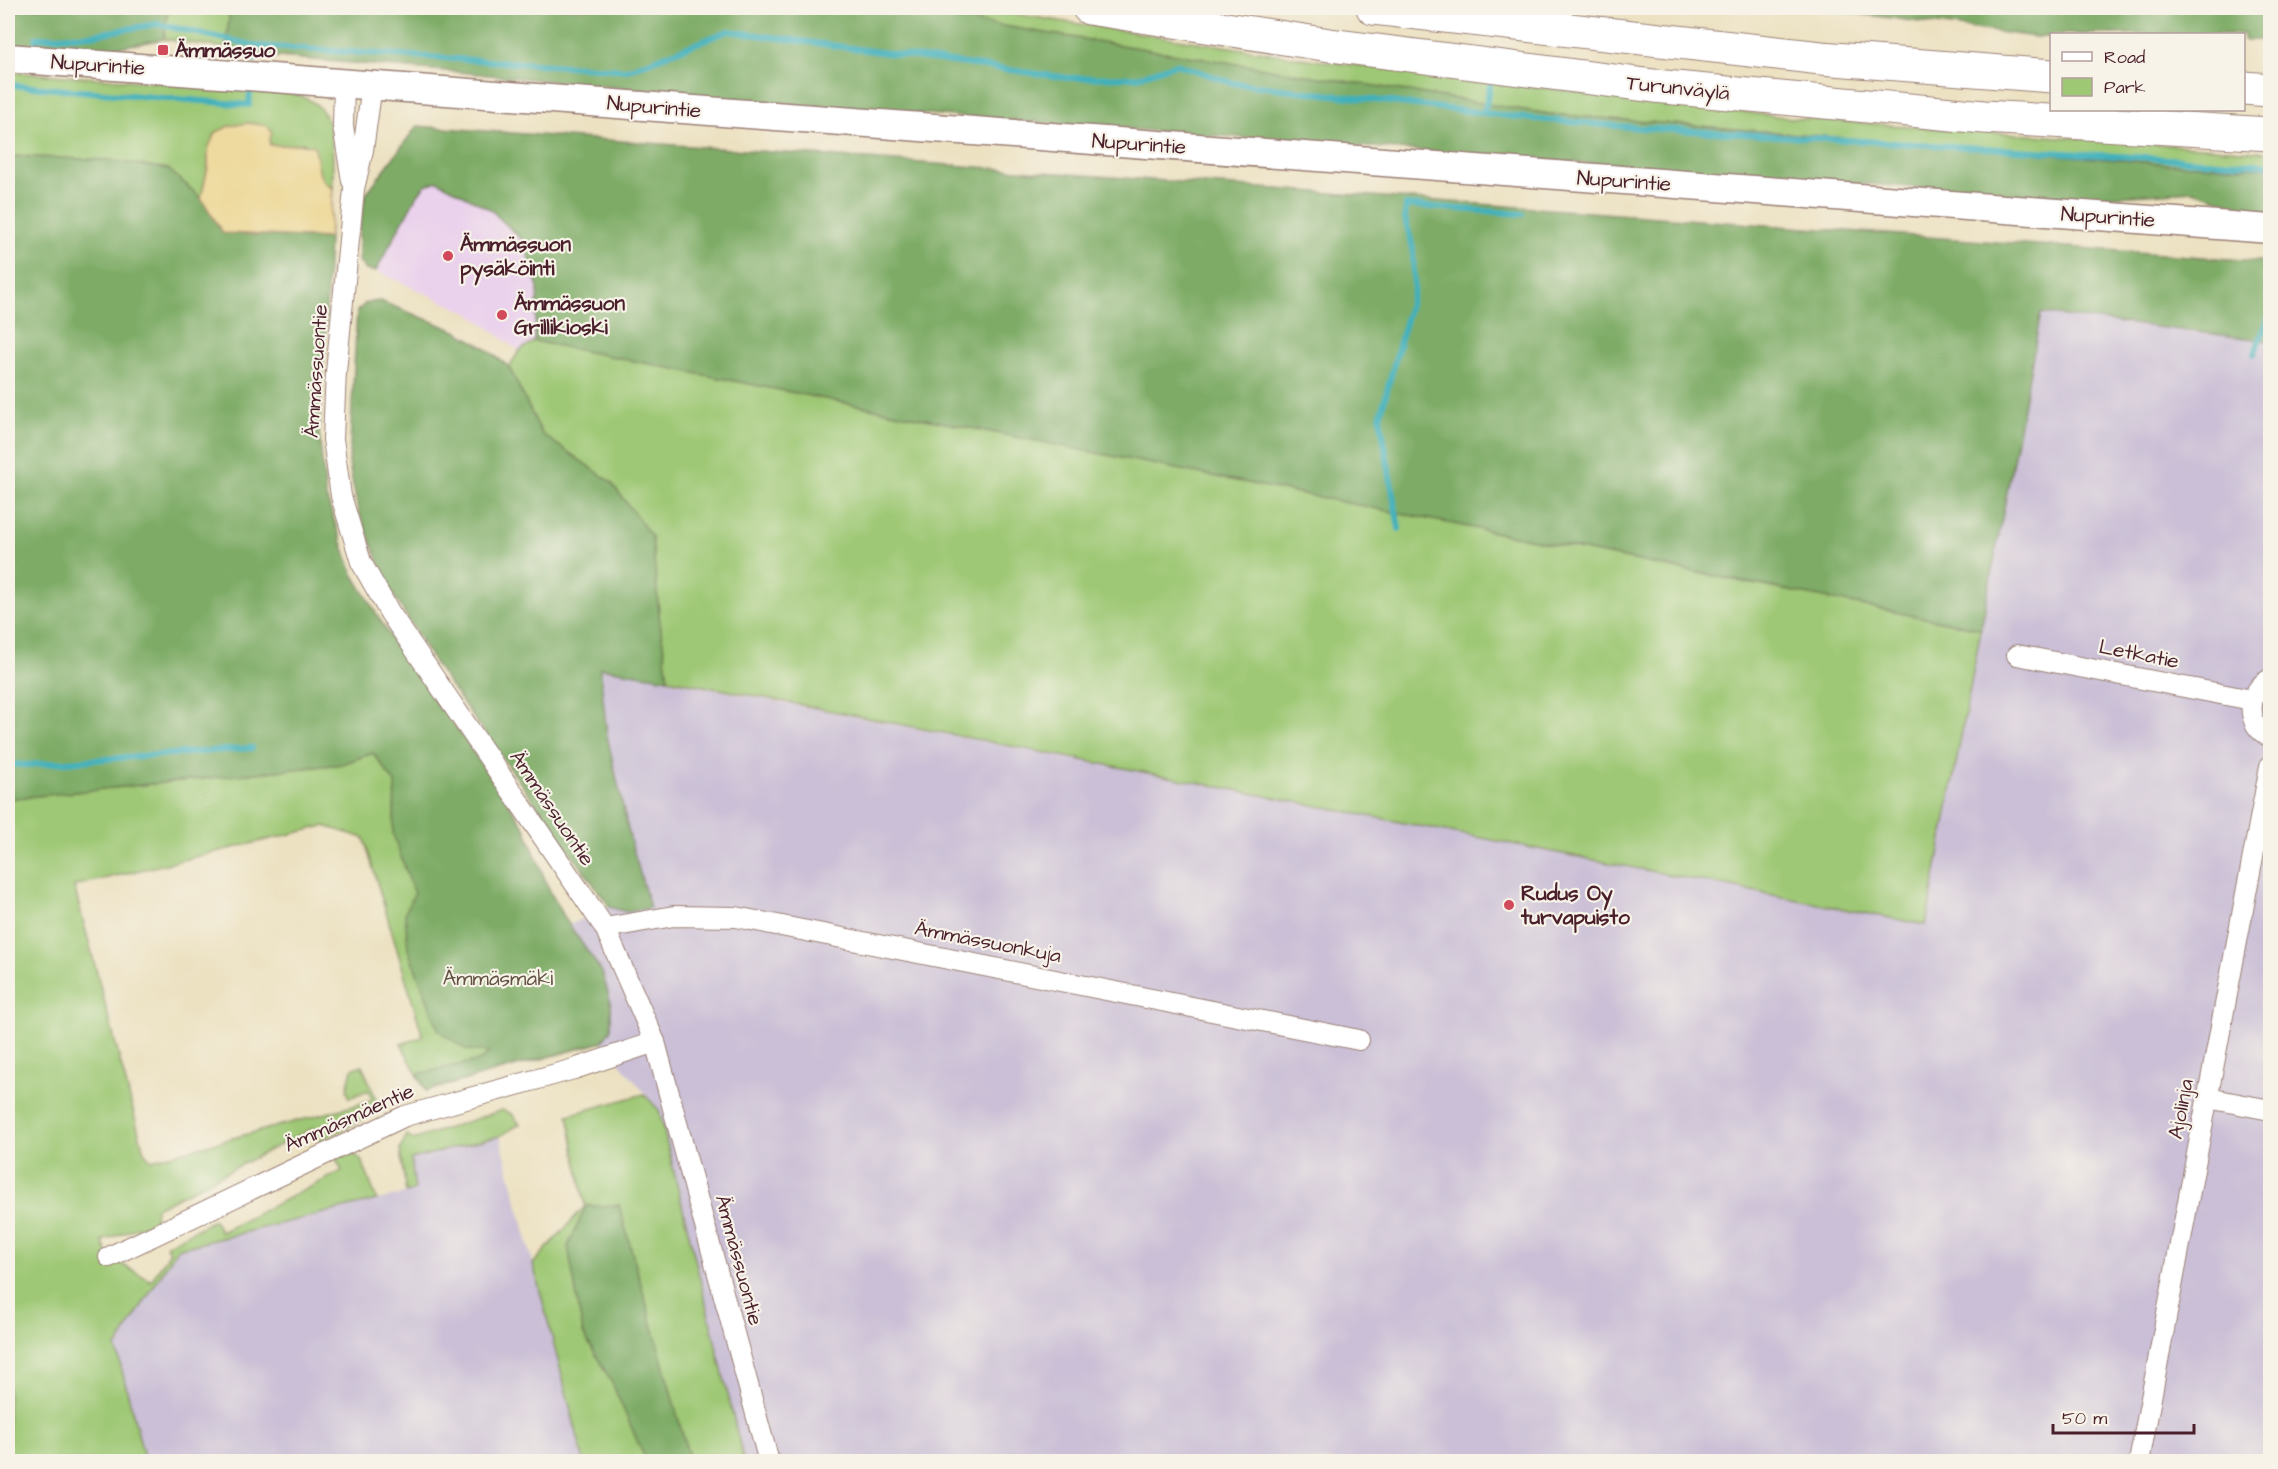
<svg xmlns="http://www.w3.org/2000/svg" width="2278" height="1469" viewBox="0 0 2278 1469" font-family="'Architects Daughter',sans-serif">
<style>
.built{fill:#ead1ec}
.industrial{fill:#cabfd6}
.green{fill:#9ec874;stroke:#747450;stroke-width:1.5}
.forest{fill:#7eac66;stroke:#646648;stroke-width:1.5}
.sand{fill:#eeda9e;stroke:#9c7c64;stroke-width:1.5}
.lines{fill:none;stroke-linecap:round;stroke-linejoin:round}
.stream{stroke:#40b0bc;stroke-width:6}
.minor-casing{stroke:#9b8076;stroke-width:22}
.secondary-casing{stroke:#9b8076;stroke-width:31}
.motorway-casing{stroke:#9b8076;stroke-width:35}
.minor{stroke:#fff;stroke-width:20}
.secondary{stroke:#fff;stroke-width:28}
.motorway{stroke:#fff;stroke-width:33}
.poi-dot{fill:#d1495b;stroke:#f7f3e8;stroke-width:2}
.labels{text-anchor:middle;dominant-baseline:central;stroke-width:4.5;stroke-linejoin:round;paint-order:stroke}
.poi-label{font-size:21px;font-weight:bold;fill:#4a1f2b;stroke:#f7f3e8;text-anchor:start}
.street-label{font-size:21px;fill:#4a1f2b;stroke:#f7f3e8}
.park-label{font-size:21px;fill:#635241;stroke:#f7f3e8}
</style>
<rect width="100%" height="100%" fill="#f7f3e8"/>
<filter id="ink" filterUnits="userSpaceOnUse"><feTurbulence type="fractalNoise" baseFrequency=".0167" numOctaves="2"/><feDisplacementMap in="SourceGraphic" scale="12" xChannelSelector="R" yChannelSelector="G"/><feConvolveMatrix kernelMatrix="1 2 1 2 8 2 1 2 1" color-interpolation-filters="sRGB"/></filter>
<filter id="wash" filterUnits="userSpaceOnUse"><feTurbulence type="fractalNoise" baseFrequency=".008" numOctaves="4" result="noise"/><feDisplacementMap in="SourceGraphic" scale="24" xChannelSelector="R" yChannelSelector="G"/><feGaussianBlur stdDeviation="1.35" result="paint"/><feColorMatrix in="noise" values="0 0 0 0 0 0 0 0 0 0 0 0 0 0 0 0 0 1.4 0 .05"/><feComposite in="paint" operator="in"/></filter>
<g filter="url(#wash)">
<rect width="100%" height="100%" fill="#ece1c1"/>
<!-- built -->
<path class="built" d="M 438,181 L 491,210 L 524,242 L 538,288 L 534,341 L 519,351 L 470,314 L 376,271 L 416,197 L 425,185 Z"/>
<!-- industrial -->
<g class="industrial">
<path d="M 2041,312 L 2270,341 L 2270,1461 L 744,1461 L 659,1110 L 602,1042 L 611,1029 L 569,925 L 610,907 L 627,912 L 649,908 L 631,842 L 607,736 L 600,667 L 1926,925 Z"/>
<path d="M 500,1136 L 584,1461 L 145,1461 L 116,1347 L 177,1249 L 415,1191 L 411,1159 Z"/>
</g>
<!-- green -->
<g class="green">
<path d="M 168,8 L 230,8 L 226,48 L 164,39 Z"/>
<path d="M 890,8 L 974,8 L 1321,61 L 1792,118 L 2270,152 L 2270,168 L 2168,164 L 1549,114 Z"/>
<path d="M 8,72 L 284,91 C 295,95 309,97 318,106 C 337,124 332,163 333,188 L 325,184 L 321,179 L 318,168 L 305,143 L 278,146 L 270,145 L 269,139 L 208,149 L 208,167 L 201,198 L 168,169 L 108,160 L 8,156 Z"/>
<path d="M 534,341 L 1981,629 L 1926,925 L 668,679 L 660,623 L 611,482 L 542,434 L 509,367 L 519,351 Z"/>
<path d="M 373,753 L 524,826 L 549,890 L 569,925 L 602,972 L 611,1004 L 611,1029 L 602,1042 L 426,1091 L 401,1044 L 423,1037 L 364,838 L 324,826 L 74,886 L 144,1152 L 151,1160 L 368,1102 L 372,1099 L 368,1090 L 349,1098 L 347,1089 L 352,1069 L 362,1065 L 377,1101 C 375,1118 334,1133 320,1141 L 313,1128 L 156,1208 L 155,1221 L 102,1241 L 109,1257 L 151,1281 L 170,1252 L 166,1245 L 214,1220 L 221,1232 L 342,1171 L 335,1157 C 347,1154 354,1151 362,1161 L 377,1200 L 177,1249 L 116,1347 L 145,1461 L 8,1461 L 8,799 L 342,764 Z"/>
<path d="M 644,1094 L 659,1110 L 744,1461 L 584,1461 L 533,1264 L 585,1206 L 568,1115 Z"/>
<path d="M 502,1110 L 512,1114 L 520,1124 L 500,1136 L 411,1159 L 415,1190 L 406,1193 L 400,1149 L 407,1135 L 413,1140 Z"/>
</g>
<!-- forest -->
<g class="forest">
<path d="M 8,8 L 168,8 L 164,39 L 109,49 L 8,46 Z"/>
<path d="M 230,8 L 890,8 L 1549,114 L 2168,164 L 2270,168 L 2270,216 L 2193,191 L 2070,199 L 765,102 L 469,73 L 267,56 L 226,48 Z"/>
<path d="M 1815,8 L 2270,8 L 2270,40 L 2244,40 L 2244,34 L 2052,34 L 2051,37 L 2036,37 Z"/>
<path d="M 417,126 L 2270,262 L 2270,341 L 2041,313 L 1981,629 L 534,341 L 538,288 L 524,242 L 491,210 L 438,181 L 425,185 L 416,197 L 376,271 L 366,270 L 359,261 L 359,232 L 366,194 Z"/>
<path d="M 8,156 L 108,160 L 168,169 L 201,198 L 223,233 L 329,238 L 325,340 L 319,433 L 326,497 L 353,574 L 389,635 L 451,720 L 524,826 L 549,890 L 569,925 L 602,972 L 611,1004 L 611,1029 L 602,1042 L 426,1091 L 417,1074 L 481,1060 L 489,1052 L 467,1050 L 439,1031 L 408,949 L 405,913 L 414,894 L 393,834 L 395,783 L 373,753 L 342,764 L 8,799 Z"/>
<path d="M 380,301 L 456,331 L 484,347 L 509,367 L 542,434 L 611,482 L 652,537 L 660,623 L 668,679 L 600,668 L 607,736 L 631,842 L 650,908 L 627,912 L 610,907 L 437,667 L 390,589 L 358,510 L 349,464 L 357,311 L 366,303 Z"/>
<path d="M 619,1205 L 690,1461 L 646,1461 L 612,1383 L 583,1333 L 568,1246 L 586,1206 Z"/>
</g>
<!-- sand -->
<path class="sand" d="M 249,123 L 268,126 L 272,133 L 269,139 L 270,145 C 285,147 299,141 314,146 C 320,163 314,179 333,188 L 329,238 L 223,233 L 201,198 L 208,167 L 208,149 L 215,133 L 229,126 Z"/>
<g class="lines">
<!-- stream -->
<g class="stream">
<path d="M 36,44 L 36,38 L 91,35 L 157,24 L 257,46 L 628,70 L 728,31 L 1068,78 L 1138,77 L 1176,64 L 1233,83 L 1525,118 L 1641,128 L 2270,165"/>
<path d="M 255,60 L 257,46"/>
<path d="M 8,85 L 249,105 L 250,93"/>
<path d="M 1484,113 L 1490,86"/>
<path d="M 2254,354 L 2270,314"/>
<path d="M 1399,529 L 1380,417 L 1414,289 L 1413,248 L 1405,218 L 1406,205 L 1522,214"/>
<path d="M 8,764 L 26,765 L 252,748"/>
</g>
</g>
</g>
<g filter="url(#ink)">
<g class="lines">
<!-- minor casing -->
<g class="minor-casing">
<g id="minor">
<path d="M 344,83 L 343,126 L 352,181"/>
<path d="M 372,85 L 363,150 L 354,189 L 336,372 L 333,439 L 341,496 L 361,562 L 390,613 L 605,928 L 655,1042 L 769,1462"/>
<path d="M 2017,655 L 2252,700"/>
<path d="M 2270,679 C 2246,692 2245,725 2270,737"/>
<path d="M 605,928 L 674,916 L 736,917 L 1359,1040"/>
<path d="M 2208,1098 L 2270,1110"/>
<path d="M 109,1257 L 405,1116 L 574,1069 L 655,1042"/>
<path d="M 2139,1462 L 2270,766"/>
</g>
</g>
<!-- secondary casing -->
<g class="secondary-casing">
<path id="secondary" d="M 8,58 L 2270,229"/>
</g>
<!-- motorway casing -->
<g class="motorway-casing">
<g id="motorway">
<path d="M 1089,8 L 1330,45 L 1654,86 L 1984,117 L 2270,134"/>
<path d="M 1373,8 L 1821,58 L 2052,76"/>
<path d="M 2244,88 L 2270,90"/>
</g>
</g>
<!-- minor -->
<use href="#minor" class="minor"/>
<!-- secondary -->
<use href="#secondary" class="secondary"/>
<!-- motorway -->
<use href="#motorway" class="motorway"/>
</g>
</g>
<!-- markers -->
<g class="poi-dot">
<rect x="157" y="44" width="12" height="12" rx="3"/>
<circle cx="448" cy="256" r="6"/>
<circle cx="502" cy="315" r="6"/>
<circle cx="1509" cy="905" r="6"/>
</g>
<g class="labels">
<!-- poi labels -->
<g class="poi-label">
<text x="175" y="50">Ämmässuo</text>
<text x="460" y="244">Ämmässuon<tspan x="460" dy="24">pysäköinti</tspan></text>
<text x="514" y="303">Ämmässuon<tspan x="514" dy="24">Grillikioski</tspan></text>
<text x="1521" y="893">Rudus Oy<tspan x="1521" dy="24">turvapuisto</tspan></text>
</g>
<!-- street labels -->
<g class="street-label">
<text transform="translate(98 65) rotate(4)">Nupurintie</text>
<text transform="translate(1678 88) rotate(6)">Turunväylä</text>
<text transform="translate(654 107) rotate(5)">Nupurintie</text>
<text transform="translate(1139 144) rotate(4)">Nupurintie</text>
<text transform="translate(1624 181) rotate(4)">Nupurintie</text>
<text transform="translate(2108 217) rotate(4)">Nupurintie</text>
<text transform="translate(316 371) rotate(-86)">Ämmässuontie</text>
<text transform="translate(2139 654) rotate(11)">Letkatie</text>
<text transform="translate(552 808) rotate(56)">Ämmässuontie</text>
<text transform="translate(988 942) rotate(11)">Ämmässuonkuja</text>
<text transform="translate(2181 1109) rotate(-79)">Ajolinja</text>
<text transform="translate(349 1118) rotate(-24)">Ämmäsmäentie</text>
<text transform="translate(739 1260) rotate(75)">Ämmässuontie</text>
</g>
<!-- park labels -->
<g class="park-label">
<text x="498" y="978">Ämmäsmäki</text>
</g>
</g>
<!-- margin -->
<rect width="2278" height="1469" fill="none" stroke="#f7f3e8" stroke-width="30"/>
<!-- legend -->
<rect x="2050" y="33" width="195" height="78" fill="#f7f3e8" stroke="#b29e9c" stroke-width="1.5"/>
<rect x="2062" y="52" width="30" height="9" fill="#ffffff" stroke="#b29e9c" stroke-width="1.5"/>
<text x="2104" y="63" font-size="18" fill="#4a1f2b">Road</text>
<rect x="2062" y="78" width="30" height="18" fill="#9ec874" stroke="#b29e9c" stroke-width="1.5"/>
<text x="2104" y="93" font-size="18" fill="#4a1f2b">Park</text>
<!-- scale -->
<path d="M2053 1424v9h141v-9" fill="none" stroke="#4a1f2b" stroke-width="3"/>
<text x="2062" y="1424" font-size="18" fill="#4a1f2b" stroke="#f7f3e8" stroke-width="4.5" paint-order="stroke">50 m</text>
</svg>
